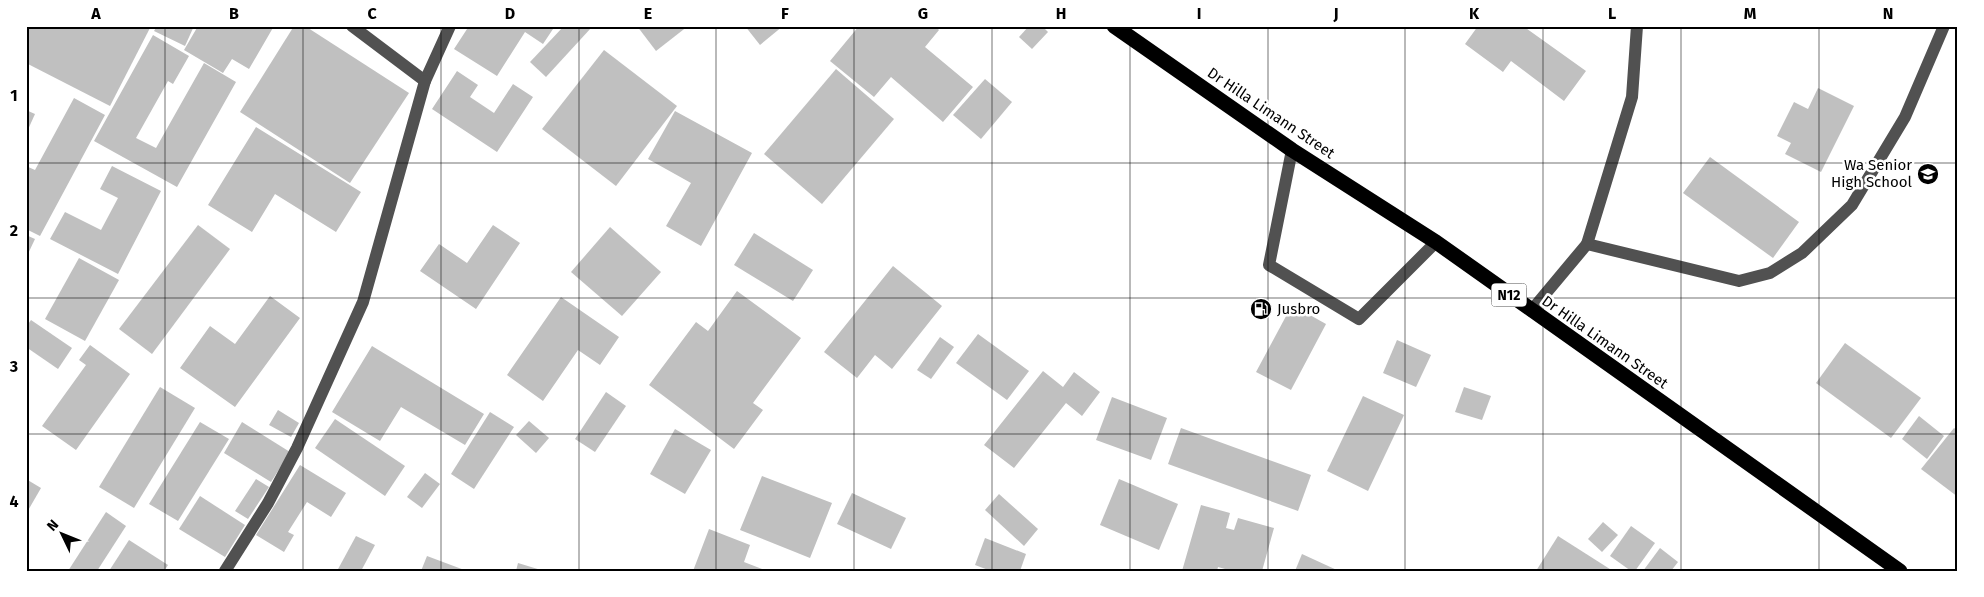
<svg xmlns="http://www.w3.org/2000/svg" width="1984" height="597" viewBox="0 0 1984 597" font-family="'Fira Sans',sans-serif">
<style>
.building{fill:#c0c0c0}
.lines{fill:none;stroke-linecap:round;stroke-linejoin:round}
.minor{stroke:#515151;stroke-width:12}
.highway{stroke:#000;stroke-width:15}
.grid{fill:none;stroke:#000;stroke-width:1;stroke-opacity:0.55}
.labels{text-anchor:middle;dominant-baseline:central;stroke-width:5;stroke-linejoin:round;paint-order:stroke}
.shield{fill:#fff;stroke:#4c4c4c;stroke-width:1}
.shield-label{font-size:14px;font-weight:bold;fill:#000}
.street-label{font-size:15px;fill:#000;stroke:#fff}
.poi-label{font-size:15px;fill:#000;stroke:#fff;text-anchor:end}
.neatline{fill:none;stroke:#000;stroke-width:2}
.grid-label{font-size:16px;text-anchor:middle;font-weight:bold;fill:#000}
</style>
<rect width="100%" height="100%" fill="#fff"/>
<!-- building -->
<g class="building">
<path d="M 26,26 L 151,26 L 110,106 L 26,63 Z"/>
<path d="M 157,26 L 194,26 L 185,46 L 154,31 Z"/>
<path d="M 198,26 L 274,26 L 249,69 L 232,59 L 223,73 L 184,50 Z"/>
<path d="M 294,26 L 305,26 L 409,93 L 350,183 L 240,112 Z"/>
<path d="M 469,26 L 555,26 L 543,44 L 525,32 L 497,76 L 454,49 Z"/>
<path d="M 564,26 L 590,26 L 591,28 L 546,77 L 530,62 Z"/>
<path d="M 637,26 L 688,26 L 656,51 Z"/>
<path d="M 745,26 L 783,26 L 760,45 Z"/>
<path d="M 859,26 L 935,26 L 939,30 L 925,47 L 973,87 L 943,122 L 891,77 L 874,97 L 830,61 Z"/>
<path d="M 1029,26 L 1042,26 L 1048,32 L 1032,49 L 1019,37 Z"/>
<path d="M 1478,26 L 1523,26 L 1586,71 L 1564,101 L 1511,61 L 1503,72 L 1465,44 Z"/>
<path d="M 153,35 L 189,56 L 173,84 L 168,81 L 136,138 L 156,148 L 204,63 L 236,82 L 177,187 L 94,141 Z"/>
<path d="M 604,50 L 677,106 L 616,186 L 542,129 Z"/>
<path d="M 836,69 L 894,119 L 822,204 L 764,154 Z"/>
<path d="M 457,71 L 478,85 L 470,97 L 494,113 L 513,84 L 533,97 L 497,152 L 432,109 Z"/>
<path d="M 985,79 L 1012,102 L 981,139 L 953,115 Z"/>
<path d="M 1818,88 L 1854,106 L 1821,172 L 1785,154 L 1791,143 L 1777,136 L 1794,102 L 1808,109 Z"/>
<path d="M 74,98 L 105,115 L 40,236 L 26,229 L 26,166 L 35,170 Z"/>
<path d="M 26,110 L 35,114 L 26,134 Z"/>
<path d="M 675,111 L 752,153 L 701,246 L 666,226 L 691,183 L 648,159 Z"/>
<path d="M 256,127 L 361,192 L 336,232 L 275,194 L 252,232 L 208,205 Z"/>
<path d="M 1710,157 L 1799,222 L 1773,258 L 1683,193 Z"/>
<path d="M 112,166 L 161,191 L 118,274 L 50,239 L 65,212 L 101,230 L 118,198 L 100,189 Z"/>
<path d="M 198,225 L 230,249 L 152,354 L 119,329 Z"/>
<path d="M 493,225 L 520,243 L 476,309 L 420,271 L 439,244 L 467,263 Z"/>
<path d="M 610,227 L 661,272 L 622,316 L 571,272 Z"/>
<path d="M 754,233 L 813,270 L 793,301 L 734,265 Z"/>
<path d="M 26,235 L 35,239 L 26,258 Z"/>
<path d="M 79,258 L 119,280 L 85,341 L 45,319 Z"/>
<path d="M 893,266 L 942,306 L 892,369 L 875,355 L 857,378 L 824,352 Z"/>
<path d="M 737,291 L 801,338 L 753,403 L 763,410 L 734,449 L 649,385 L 696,322 L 708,331 Z"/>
<path d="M 270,296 L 300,318 L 235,407 L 180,368 L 210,326 L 235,344 Z"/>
<path d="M 561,297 L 619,337 L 600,365 L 578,350 L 543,401 L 507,375 Z"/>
<path d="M 1292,305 L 1326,324 L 1291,390 L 1256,372 Z"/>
<path d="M 31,320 L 72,348 L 58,369 L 26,347 L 26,327 Z"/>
<path d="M 978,334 L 1029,371 L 1007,400 L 956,363 Z"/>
<path d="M 940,337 L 954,347 L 931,379 L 917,370 Z"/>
<path d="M 1397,340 L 1431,355 L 1416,387 L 1383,373 Z"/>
<path d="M 1845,343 L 1921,398 L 1891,438 L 1816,383 Z"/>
<path d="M 90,345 L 130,374 L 76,450 L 42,426 L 86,365 L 79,360 Z"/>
<path d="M 372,346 L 484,414 L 465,445 L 401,407 L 380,441 L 332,412 Z"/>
<path d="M 1043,371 L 1063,387 L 1074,372 L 1100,392 L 1082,416 L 1066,403 L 1014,468 L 984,445 Z"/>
<path d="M 160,387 L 195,408 L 134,508 L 99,487 Z"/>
<path d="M 1464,387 L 1491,396 L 1482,420 L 1455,412 Z"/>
<path d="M 606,392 L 626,406 L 595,452 L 575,439 Z"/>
<path d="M 1363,396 L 1404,415 L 1368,491 L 1327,471 Z"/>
<path d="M 1112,397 L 1167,418 L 1151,460 L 1096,440 Z"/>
<path d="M 278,410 L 299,423 L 291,437 L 269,425 Z"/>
<path d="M 490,412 L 514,427 L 474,489 L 451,474 Z"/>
<path d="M 1919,416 L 1944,436 L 1927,459 L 1902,439 Z"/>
<path d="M 335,419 L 405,466 L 385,496 L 315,448 Z"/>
<path d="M 529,421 L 549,438 L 536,453 L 516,435 Z"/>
<path d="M 200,422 L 229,439 L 178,521 L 149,504 Z"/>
<path d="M 242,422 L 290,452 L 271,482 L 224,453 Z"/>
<path d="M 1181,428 L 1311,475 L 1298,511 L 1168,464 Z"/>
<path d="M 1954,428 L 1958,431 L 1958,497 L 1921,469 Z"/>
<path d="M 675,429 L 711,450 L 685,494 L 650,474 Z"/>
<path d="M 300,465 L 346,493 L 331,517 L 307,502 L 288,532 L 294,535 L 284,552 L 256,535 Z"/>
<path d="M 425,473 L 440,484 L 422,508 L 407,497 Z"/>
<path d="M 762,476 L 832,503 L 810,558 L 740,530 Z"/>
<path d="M 26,479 L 41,488 L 26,514 Z"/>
<path d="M 256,479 L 269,487 L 248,519 L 235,511 Z"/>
<path d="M 1119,479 L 1178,504 L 1159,550 L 1100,525 Z"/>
<path d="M 852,493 L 906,518 L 891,549 L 837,524 Z"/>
<path d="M 999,494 L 1038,529 L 1024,546 L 985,510 Z"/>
<path d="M 200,496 L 245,525 L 225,557 L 179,529 Z"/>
<path d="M 1201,505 L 1230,513 L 1226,528 L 1234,530 L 1238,518 L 1274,528 L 1262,571 L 1225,571 L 1225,569 L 1218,567 L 1217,571 L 1182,571 Z"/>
<path d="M 106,512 L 126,526 L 97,571 L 68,571 Z"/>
<path d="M 1603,522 L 1618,535 L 1602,552 L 1588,539 Z"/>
<path d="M 1631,526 L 1655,543 L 1635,571 L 1631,571 L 1610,556 Z"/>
<path d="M 709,529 L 750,545 L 744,562 L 767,571 L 693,571 Z"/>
<path d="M 356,536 L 375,545 L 361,571 L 337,571 Z"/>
<path d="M 1558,536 L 1613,571 L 1536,571 Z"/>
<path d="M 985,538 L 1026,554 L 1020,571 L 991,571 L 975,565 Z"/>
<path d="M 129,540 L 168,565 L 164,571 L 109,571 Z"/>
<path d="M 1660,548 L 1678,562 L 1671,571 L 1643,571 Z"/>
<path d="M 1302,554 L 1339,571 L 1295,571 Z"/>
<path d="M 427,556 L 467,571 L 421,571 Z"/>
<path d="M 518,563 L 541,570 L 541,571 L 516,571 Z"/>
</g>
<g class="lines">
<!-- minor -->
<g class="minor">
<path d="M 352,26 L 425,81 L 450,26"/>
<path d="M 1292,150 L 1269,265 L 1359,319 L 1436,242"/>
<path d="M 1587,244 L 1739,281 L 1770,273 L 1802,253 L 1852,205 L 1905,117 L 1944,26"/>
<path d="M 1531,311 L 1587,244 L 1632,97 L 1637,26"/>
<path d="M 225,571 L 268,503 L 297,448 L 363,302 L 425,81"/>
</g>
<!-- highway -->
<path class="highway" d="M 1114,26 L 1292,150 L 1436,242 L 1900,571"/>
</g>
<!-- grid -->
<path class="grid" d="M 165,26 L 165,571M 303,26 L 303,571M 441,26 L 441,571M 579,26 L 579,571M 716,26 L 716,571M 854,26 L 854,571M 992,26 L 992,571M 1130,26 L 1130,571M 1268,26 L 1268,571M 1405,26 L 1405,571M 1543,26 L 1543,571M 1681,26 L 1681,571M 1819,26 L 1819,571M 26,163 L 1958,163M 26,298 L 1958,298M 26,434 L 1958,434"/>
<!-- icons -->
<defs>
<g id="school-disc" transform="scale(1.125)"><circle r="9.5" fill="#000" stroke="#fff"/><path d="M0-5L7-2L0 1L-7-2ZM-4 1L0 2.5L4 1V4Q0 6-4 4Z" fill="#fff"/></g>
<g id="fuel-disc" transform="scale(1.125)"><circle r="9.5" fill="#000" stroke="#fff"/><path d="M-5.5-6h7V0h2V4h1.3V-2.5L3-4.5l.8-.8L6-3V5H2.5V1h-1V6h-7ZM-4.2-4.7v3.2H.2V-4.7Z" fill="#fff"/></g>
</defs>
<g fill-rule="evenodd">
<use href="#school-disc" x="1928" y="174"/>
<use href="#fuel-disc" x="1261" y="309"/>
</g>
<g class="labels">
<!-- shield labels -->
<rect class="shield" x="1491.5" y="283.5" width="35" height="23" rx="4"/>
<g class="shield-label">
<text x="1509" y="295">N12</text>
</g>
<!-- street labels -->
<g class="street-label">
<text transform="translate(1271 113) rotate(34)">Dr Hilla Limann Street</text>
<text transform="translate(1605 342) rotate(35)">Dr Hilla Limann Street</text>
</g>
<!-- poi labels -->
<g class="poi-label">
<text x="1912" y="165">Wa Senior<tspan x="1912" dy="17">High School</tspan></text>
<text x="1277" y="309" text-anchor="start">Jusbro</text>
</g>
</g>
<!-- border -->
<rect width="1984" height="597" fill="none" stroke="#ffffff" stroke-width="55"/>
<!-- north arrow -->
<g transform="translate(62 534) rotate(313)" stroke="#ffffff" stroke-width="4" paint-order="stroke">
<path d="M0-4L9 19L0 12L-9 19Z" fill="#000000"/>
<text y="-8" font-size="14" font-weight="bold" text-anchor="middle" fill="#000000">N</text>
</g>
<rect x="28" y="28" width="1928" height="542" class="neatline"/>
<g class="grid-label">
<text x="96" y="19">A</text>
<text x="234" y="19">B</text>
<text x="372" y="19">C</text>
<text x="510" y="19">D</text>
<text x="648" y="19">E</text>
<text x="785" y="19">F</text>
<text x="923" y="19">G</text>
<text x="1061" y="19">H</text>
<text x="1199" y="19">I</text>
<text x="1336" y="19">J</text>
<text x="1474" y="19">K</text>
<text x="1612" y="19">L</text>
<text x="1750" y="19">M</text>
<text x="1888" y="19">N</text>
<text x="14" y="101">1</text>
<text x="14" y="236">2</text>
<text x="14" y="372">3</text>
<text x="14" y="507">4</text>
</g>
</svg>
